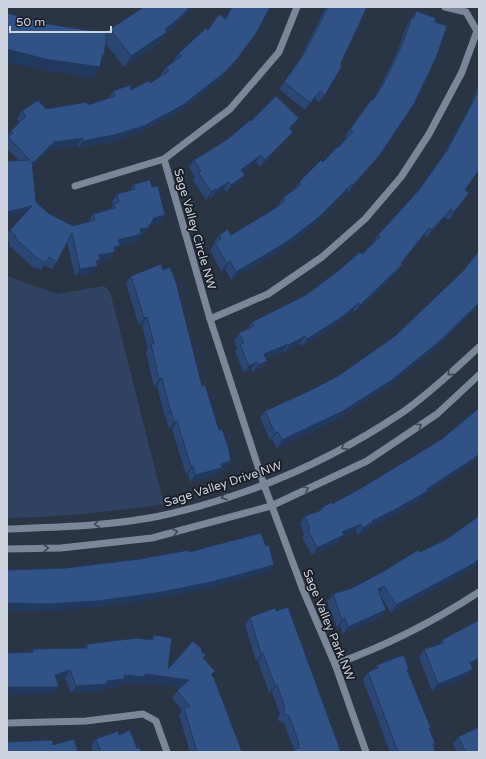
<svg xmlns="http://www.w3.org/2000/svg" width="486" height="759" viewBox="0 0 486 759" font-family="'Varela Round',sans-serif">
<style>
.green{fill:#304462}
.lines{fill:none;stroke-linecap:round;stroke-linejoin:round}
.minor{stroke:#7a879b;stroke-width:7}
.wall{fill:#2a4773}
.shaded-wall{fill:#22395e}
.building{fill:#315286;stroke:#22395e}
.oneway{stroke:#3f4653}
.labels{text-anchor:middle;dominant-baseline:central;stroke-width:3.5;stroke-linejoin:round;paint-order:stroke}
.street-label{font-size:12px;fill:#cdd4df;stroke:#171b23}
</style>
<rect width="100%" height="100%" fill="#293445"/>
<!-- green -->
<path class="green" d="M 7,276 L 57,294 L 104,286 L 110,292 L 164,504 C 111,512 60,517 7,518 Z"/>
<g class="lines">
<!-- minor -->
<g class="minor">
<path d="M 297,7 L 279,52 L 230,109 L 164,159 L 210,319 L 264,485 L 303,590 L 335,664 L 366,752"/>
<path d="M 75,186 L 164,159"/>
<path d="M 210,319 L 268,294 L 322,257 L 365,219 L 401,177 L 429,134 L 462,72 L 477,31 L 466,12 L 445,7"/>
<path d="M 7,529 C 58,527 110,526 160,516 C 247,497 330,461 403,412 C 430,393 455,369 479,347"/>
<path d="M 7,549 L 61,548 L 152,538 L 271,506 L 367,461 L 437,414 L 479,375"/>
<path d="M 335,664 C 386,646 433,622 479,592"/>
<path d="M 7,723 L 86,721 L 143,714 L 156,721 L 167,752"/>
</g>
</g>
<!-- wall -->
<g class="wall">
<path d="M 231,7 L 270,7 L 257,32 L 232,67 L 220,80 L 177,113 L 139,133 L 109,143 L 78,148 L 77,145 L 49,150 L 32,166 L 36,202 L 48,213 L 73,226 L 88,222 L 93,214 L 110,209 L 113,205 L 112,201 L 117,194 L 130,190 L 134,184 L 152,187 L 165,215 L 160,223 L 150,225 L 143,236 L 140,236 L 136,242 L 119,246 L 109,259 L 99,261 L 92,273 L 75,276 L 67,242 L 57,262 L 52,269 L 44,265 L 41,270 L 31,266 L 9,245 L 10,243 L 7,240 L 7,234 L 10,230 L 25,214 L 19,160 L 7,149 L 7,137 L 11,131 L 20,123 L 17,119 L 22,111 L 88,105 L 108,99 L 113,91 L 131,90 L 150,83 L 162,76 L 161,74 L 166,67 L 174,61 L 174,60 L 179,53 L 208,30 L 225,19 Z"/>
<path d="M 326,7 L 367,7 L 325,95 L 319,102 L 314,98 L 305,110 L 279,89 L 299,61 Z"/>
<path d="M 416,11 L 373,163 L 348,193 L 347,191 L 313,226 L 280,251 L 231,280 L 225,269 L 221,271 L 210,250 L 214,244 L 214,242 L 219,235 L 231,235 L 274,209 L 278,206 L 283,198 L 294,190 L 294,189 L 299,182 L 323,162 L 338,148 L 347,138 L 345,136 L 350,129 L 373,100 L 378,92 L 397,52 L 407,25 Z"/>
<path d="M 34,22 L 107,33 L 110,29 L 170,31 L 167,33 L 159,43 L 124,67 L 106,44 L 104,55 L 101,59 L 100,67 L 92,78 L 37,69 Z"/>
<path d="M 479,84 L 479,170 L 465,190 L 469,193 L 449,220 L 445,217 L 427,237 L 424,235 L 401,263 L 398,272 L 355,312 L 353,310 L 334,326 L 302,346 L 300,343 L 284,353 L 283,351 L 266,359 L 267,361 L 262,368 L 253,372 L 251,369 L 244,373 L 235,352 L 237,348 L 234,341 L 239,333 L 248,329 L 252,322 L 306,295 L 362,254 L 373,243 L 373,242 L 378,235 L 419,190 L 443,156 L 470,106 Z"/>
<path d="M 299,118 L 290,129 L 288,139 L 260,167 L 256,162 L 243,172 L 245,175 L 240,182 L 226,192 L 224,189 L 211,198 L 210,196 L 206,200 L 193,180 L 195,177 L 189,167 L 194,160 L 228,139 L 251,121 Z"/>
<path d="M 131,276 L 202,386 L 226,469 L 221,470 L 217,475 L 190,482 L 188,474 L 186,474 L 172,429 L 169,429 L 166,417 L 165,417 L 157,386 L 154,387 L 146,352 L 148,349 L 142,325 L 139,326 L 126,283 Z"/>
<path d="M 436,348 L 387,387 L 338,419 L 277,448 L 272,439 L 270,440 L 260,418 L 265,411 Z"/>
<path d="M 468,466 L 426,494 L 423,498 L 393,516 L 369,527 L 367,530 L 358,535 L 356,531 L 342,537 L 338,543 L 312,555 L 302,537 L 304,535 L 300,523 L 305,516 L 319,511 L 321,508 L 332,504 Z"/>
<path d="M 479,516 L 479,563 L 468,571 L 391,613 L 381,596 L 381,617 L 343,634 L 340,626 L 337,627 L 327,602 L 333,594 L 352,588 L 447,539 Z"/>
<path d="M 250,617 L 341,752 L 293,752 L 293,747 L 284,723 L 277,720 L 280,714 L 272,692 L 269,693 L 258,661 L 256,661 L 245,625 Z"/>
<path d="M 154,635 L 168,669 L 201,651 L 203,659 L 212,676 L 242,752 L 190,752 L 179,715 L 182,710 L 172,698 L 177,691 L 181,687 L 141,682 L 140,684 L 122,683 L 119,687 L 104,688 L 102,691 L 71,693 L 65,678 L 57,680 L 59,687 L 54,694 L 31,652 L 33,649 L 84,648 L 87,644 L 151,640 Z"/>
<path d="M 442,640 L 472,666 L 468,676 L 453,684 L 432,691 L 419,657 L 424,649 L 440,644 Z"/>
<path d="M 377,665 L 408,671 L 431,728 L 430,729 L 435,752 L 390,752 L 363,680 L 368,672 L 374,670 Z"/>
<path d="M 479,726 L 479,752 L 457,752 L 453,744 L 458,737 L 478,727 Z"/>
<path d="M 119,735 L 137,748 L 142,752 L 93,752 L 91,746 L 96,739 Z"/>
</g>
<!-- shaded-wall -->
<g class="shaded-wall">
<path d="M 190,7 L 193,7 L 170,31 L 167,33 L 159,43 L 124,67 L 131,56 Z"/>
<path d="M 7,49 L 100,67 L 92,78 L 37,69 L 7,62 Z"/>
<path d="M 237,59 L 232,67 L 220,80 L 177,113 L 139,133 L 109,143 L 78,148 L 83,141 Z"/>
<path d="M 299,118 L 293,125 L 284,135 L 289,128 Z"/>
<path d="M 293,132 L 288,139 L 260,167 L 265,160 Z"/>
<path d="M 83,138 L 77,145 L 49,150 L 28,170 L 33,163 L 54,142 Z"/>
<path d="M 261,155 L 256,162 L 236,177 L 241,170 Z"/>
<path d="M 379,156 L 373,163 L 348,193 L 353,185 Z"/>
<path d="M 245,175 L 240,182 L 226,192 L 231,185 Z"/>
<path d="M 229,182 L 224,189 L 211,198 L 216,190 Z"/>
<path d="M 352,184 L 347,191 L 313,226 L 280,251 L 231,280 L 236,272 Z"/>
<path d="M 216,189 L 210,196 L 206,200 L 211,192 Z"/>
<path d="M 469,193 L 464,200 L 449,220 L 454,212 Z"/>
<path d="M 32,206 L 27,214 L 7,218 L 7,212 Z"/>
<path d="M 451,209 L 445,217 L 427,237 L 432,230 Z"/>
<path d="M 165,215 L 160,223 L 149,225 L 154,218 Z"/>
<path d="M 148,228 L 143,236 L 140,236 L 136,242 L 119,246 L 109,259 L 99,261 L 96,266 L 98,266 L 92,273 L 75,276 L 80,269 L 99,255 L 118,240 L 140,229 Z"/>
<path d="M 429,228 L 424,235 L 396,270 L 401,263 Z"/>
<path d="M 230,261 L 225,269 L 221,271 L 227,263 Z"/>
<path d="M 403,264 L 398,272 L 355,312 L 360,305 Z"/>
<path d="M 359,303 L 353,310 L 334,326 L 302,346 L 307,339 Z"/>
<path d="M 479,303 L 479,305 L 478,307 L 436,348 L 387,387 L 338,419 L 277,448 L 282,440 Z"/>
<path d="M 147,317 L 142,325 L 139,326 L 144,318 Z"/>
<path d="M 305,336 L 300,343 L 284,353 L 289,345 Z"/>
<path d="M 288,344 L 283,351 L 259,362 L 264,354 Z"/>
<path d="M 267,361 L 262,368 L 253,372 L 258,365 Z"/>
<path d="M 257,362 L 251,369 L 244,373 L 249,366 Z"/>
<path d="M 162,378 L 157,386 L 154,387 L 159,379 Z"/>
<path d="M 170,410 L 171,410 L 166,417 L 165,417 Z"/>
<path d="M 177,421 L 172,429 L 169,429 L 174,422 Z"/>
<path d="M 278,432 L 272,439 L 270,440 L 275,433 Z"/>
<path d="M 479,454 L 479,457 L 468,466 L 426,494 L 423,498 L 393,516 L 369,527 L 367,530 L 358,535 L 363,528 L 372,521 L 427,489 Z"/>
<path d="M 231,461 L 226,469 L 221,470 L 217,475 L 190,482 L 195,475 L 221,464 Z"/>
<path d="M 193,466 L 188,474 L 186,474 L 191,467 Z"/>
<path d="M 361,524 L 356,531 L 342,537 L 338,543 L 312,555 L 317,548 L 342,532 Z"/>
<path d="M 479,559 L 479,563 L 468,571 L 391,613 L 396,605 Z"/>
<path d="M 274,565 L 268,572 L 206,589 L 151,600 L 92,608 L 42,611 L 7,611 L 7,603 Z"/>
<path d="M 384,586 L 379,594 L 378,589 Z"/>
<path d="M 386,610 L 381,617 L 343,634 L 348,627 Z"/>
<path d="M 345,618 L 340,626 L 337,627 L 342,620 Z"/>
<path d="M 263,653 L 258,661 L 256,661 L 261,654 Z"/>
<path d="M 479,658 L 479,662 L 465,670 L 470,663 Z"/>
<path d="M 473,669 L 468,676 L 453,684 L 432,691 L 438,684 Z"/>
<path d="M 70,670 L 65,678 L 50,682 L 55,675 Z"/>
<path d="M 145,674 L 189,680 L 184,687 L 141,682 L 140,684 L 122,683 L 119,687 L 104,688 L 102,691 L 71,693 L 76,686 L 107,681 L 124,675 Z"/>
<path d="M 277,685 L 272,692 L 269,693 L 275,686 Z"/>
<path d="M 7,687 L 59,687 L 54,694 L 7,695 Z"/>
</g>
<!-- building -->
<g class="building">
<path d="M 144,7 L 190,7 L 177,20 L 165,29 L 167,32 L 131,56 L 110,29 Z"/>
<path d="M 232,7 L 270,7 L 257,32 L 237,59 L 225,72 L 183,105 L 144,126 L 114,135 L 83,141 L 83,138 L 54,142 L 33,163 L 32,161 L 36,202 L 48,213 L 73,226 L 95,220 L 93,214 L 115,208 L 114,203 L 119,202 L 117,194 L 135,189 L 134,184 L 150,180 L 152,187 L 158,186 L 165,215 L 154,218 L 148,228 L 140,229 L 141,234 L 118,240 L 120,246 L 114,247 L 115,252 L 99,255 L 100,260 L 96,261 L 98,266 L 80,269 L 72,233 L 57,262 L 49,257 L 46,263 L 37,258 L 14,237 L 16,236 L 10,230 L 32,206 L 7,212 L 7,161 L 30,160 L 8,137 L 13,133 L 11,131 L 26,116 L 22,111 L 38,100 L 46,109 L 87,102 L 88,105 L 115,96 L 113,91 L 130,85 L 131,90 L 148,81 L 150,83 L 169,71 L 166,67 L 182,56 L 179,53 L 206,28 L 208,30 L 219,14 L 226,19 Z"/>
<path d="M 328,7 L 367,7 L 340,65 L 342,66 L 325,95 L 320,91 L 310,103 L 284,82 L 304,54 Z"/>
<path d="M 416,11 L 436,18 L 435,22 L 447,26 L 436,58 L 414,104 L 379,156 L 353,185 L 352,184 L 318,218 L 285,243 L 236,272 L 230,261 L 227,263 L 215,243 L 221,239 L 219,235 L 228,229 L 231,235 L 274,209 L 285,201 L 283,198 L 301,184 L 299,182 L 321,160 L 323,162 L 337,147 L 338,148 L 353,131 L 350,129 L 372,99 L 373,100 L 383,85 L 402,45 L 412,17 L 414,18 Z"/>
<path d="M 7,13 L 34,20 L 34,22 L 107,33 L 104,55 L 102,55 L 100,67 L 45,59 L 7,49 Z"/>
<path d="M 479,89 L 479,170 L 465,190 L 469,193 L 454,212 L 451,209 L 432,230 L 429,228 L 401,263 L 403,264 L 360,305 L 359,303 L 339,319 L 307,339 L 305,336 L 289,345 L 288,344 L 264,354 L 267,361 L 258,365 L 257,362 L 249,366 L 240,345 L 244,343 L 239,333 L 254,326 L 252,322 L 306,295 L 338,271 L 360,252 L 362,254 L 380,237 L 378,235 L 419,190 L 448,149 L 475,98 Z"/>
<path d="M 276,96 L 299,118 L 289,128 L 293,132 L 265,160 L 261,155 L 241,170 L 245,175 L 231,185 L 229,182 L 216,190 L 216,189 L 211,192 L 198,172 L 201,171 L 194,160 L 228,139 L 250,120 L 251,121 Z"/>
<path d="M 479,251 L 479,303 L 441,340 L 392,380 L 343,411 L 282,440 L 278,432 L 275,433 L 265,411 L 309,391 L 338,376 L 395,336 L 463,271 Z"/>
<path d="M 161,264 L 163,270 L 170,267 L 176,282 L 202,386 L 205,385 L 219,430 L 222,429 L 228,446 L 231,461 L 221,464 L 222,468 L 195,475 L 193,466 L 191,467 L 177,421 L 174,422 L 171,410 L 170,410 L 162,378 L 159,379 L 151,344 L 154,344 L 147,317 L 144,318 L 131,276 Z"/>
<path d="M 479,408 L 479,454 L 473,459 L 427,489 L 428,491 L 398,508 L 372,521 L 373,522 L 363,528 L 361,524 L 342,532 L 344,535 L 317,548 L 308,530 L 310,529 L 305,516 L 322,510 L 321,508 L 332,502 L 332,504 L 363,487 L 442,439 Z"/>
<path d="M 479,516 L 479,559 L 473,564 L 396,605 L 384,586 L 378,589 L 386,610 L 348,627 L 345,618 L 342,620 L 333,594 L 352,588 L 384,571 L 418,550 L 420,552 L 447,539 Z"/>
<path d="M 261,533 L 266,546 L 269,545 L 274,565 L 212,582 L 156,593 L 97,601 L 47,604 L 7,603 L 7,570 L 66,568 L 140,559 L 189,550 L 189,552 Z"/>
<path d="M 288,607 L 341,752 L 295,752 L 294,749 L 299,748 L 298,740 L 289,716 L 283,713 L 285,707 L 277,685 L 275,686 L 263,653 L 261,654 L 250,617 L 275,608 L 276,611 Z"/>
<path d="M 479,620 L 479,658 L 470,663 L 473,669 L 459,676 L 438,684 L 424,649 L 444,643 L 442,640 Z"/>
<path d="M 154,635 L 172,638 L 168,669 L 193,641 L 202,649 L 201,651 L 206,655 L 203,658 L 215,671 L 211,675 L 214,678 L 242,752 L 197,752 L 184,708 L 190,706 L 177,691 L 189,680 L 145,674 L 145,677 L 124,675 L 124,679 L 107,681 L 107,684 L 76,686 L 70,670 L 55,675 L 59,687 L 7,687 L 7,653 L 33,652 L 33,649 L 87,648 L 87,644 L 137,638 L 153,640 Z"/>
<path d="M 400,656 L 404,656 L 409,670 L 407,670 L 431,728 L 429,728 L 435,743 L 433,744 L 435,752 L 398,752 L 368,672 L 378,668 L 377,665 Z"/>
<path d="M 479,727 L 479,752 L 466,752 L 458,737 Z"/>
<path d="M 130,730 L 137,748 L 139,747 L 142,752 L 101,752 L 96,739 L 118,731 L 119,735 Z"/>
<path d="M 74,739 L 78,752 L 7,752 L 7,742 L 53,740 L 53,745 Z"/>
</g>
<!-- one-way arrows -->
<defs><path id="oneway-chevron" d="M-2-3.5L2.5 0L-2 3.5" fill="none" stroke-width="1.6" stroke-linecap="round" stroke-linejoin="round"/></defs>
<g class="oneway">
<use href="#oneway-chevron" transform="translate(450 373) rotate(140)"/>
<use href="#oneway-chevron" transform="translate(419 426) rotate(-33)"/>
<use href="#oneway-chevron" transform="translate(344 447) rotate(152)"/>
<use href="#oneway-chevron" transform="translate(306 489) rotate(-25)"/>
<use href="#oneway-chevron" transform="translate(224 497) rotate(163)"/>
<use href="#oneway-chevron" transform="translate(97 524) rotate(173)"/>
<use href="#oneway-chevron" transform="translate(175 532) rotate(-15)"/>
<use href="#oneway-chevron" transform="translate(46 548) rotate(-1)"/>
</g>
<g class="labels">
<!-- street labels -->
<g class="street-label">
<text transform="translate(195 229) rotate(74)">Sage Valley Circle NW</text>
<text transform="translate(223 484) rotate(-18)">Sage Valley Drive NW</text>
<text transform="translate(329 625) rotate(68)">Sage Valley Park NW</text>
</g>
</g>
<!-- border -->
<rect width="486" height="759" fill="none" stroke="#cdd4df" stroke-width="16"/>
<!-- scale -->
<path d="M10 26v6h101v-6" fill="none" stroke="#cdd4df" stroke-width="2"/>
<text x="16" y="26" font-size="12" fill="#cdd4df" stroke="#171b23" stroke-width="3" paint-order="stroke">50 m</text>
</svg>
